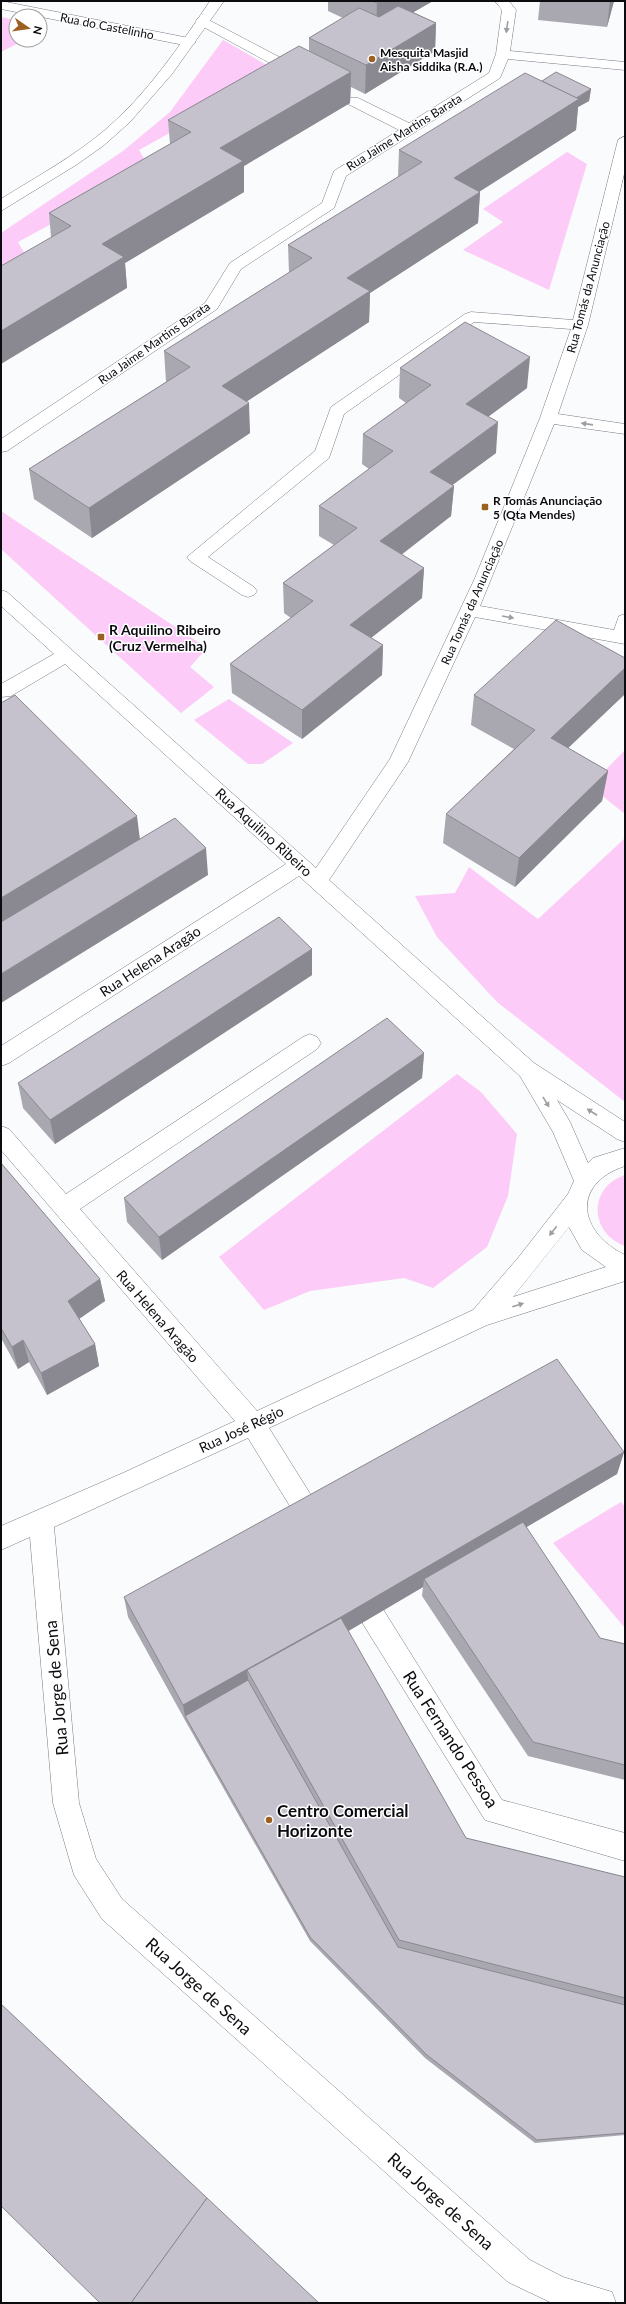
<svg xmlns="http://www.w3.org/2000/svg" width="626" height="2304" viewBox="0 0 626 2304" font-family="Lato,sans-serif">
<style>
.green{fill:#fccbf8}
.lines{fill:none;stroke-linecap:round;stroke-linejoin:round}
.minor-casing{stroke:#767a83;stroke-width:1}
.major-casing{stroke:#767a83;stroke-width:1}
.minor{fill:#fff;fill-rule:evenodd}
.major{fill:#fff;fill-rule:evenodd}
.wall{fill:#a9a7b0}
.shaded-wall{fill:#8a8890}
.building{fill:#c5c2cd;stroke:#8a8890}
.oneway{fill:#9d9e9f}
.poi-dot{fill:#9c6022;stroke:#fff;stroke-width:1.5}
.labels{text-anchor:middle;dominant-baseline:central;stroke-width:3;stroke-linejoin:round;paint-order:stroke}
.far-street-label{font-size:12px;fill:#0b0c10;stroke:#fff}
.far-poi-label{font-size:12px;font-weight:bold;fill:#0b0c10;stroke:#fff;text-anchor:start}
.poi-label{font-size:14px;font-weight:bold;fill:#0b0c10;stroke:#fff;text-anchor:start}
.street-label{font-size:14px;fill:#0b0c10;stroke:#fff}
.near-street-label{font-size:17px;fill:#0b0c10;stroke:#fff}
.near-poi-label{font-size:17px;font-weight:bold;fill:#0b0c10;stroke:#fff;text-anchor:start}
</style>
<rect width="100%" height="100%" fill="#fafbfd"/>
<!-- green -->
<g class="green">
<path d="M 1,17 L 16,20 L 16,40 L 25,40 L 1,52 Z"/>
<path d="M 223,40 L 279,72 L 139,150 L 151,170 L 18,242 L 28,259 L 1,276 L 1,233 L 123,151 L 170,112 Z"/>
<path d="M 567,152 L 587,164 L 549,290 L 463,250 L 503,222 L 483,209 Z"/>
<path d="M 1,511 L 207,648 L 190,667 L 214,687 L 181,713 L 1,549 Z"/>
<path d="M 229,699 L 293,743 L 262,764 L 248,764 L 194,720 Z"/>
<path d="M 625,750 L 625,814 L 590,786 Z"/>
<path d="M 625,838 L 625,1102 L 497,1002 L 437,937 L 415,896 L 455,893 L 469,867 L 538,919 Z"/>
<path d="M 457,1074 L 481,1092 L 517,1134 L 508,1196 L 487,1247 L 433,1288 L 404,1278 L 310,1291 L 264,1310 L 219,1257 Z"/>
<path d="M 625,1175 L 625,1246 C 589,1233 588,1187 625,1175 Z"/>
<path d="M 621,1502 L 625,1507 L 625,1628 L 553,1543 Z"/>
</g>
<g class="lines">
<!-- minor casing -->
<g class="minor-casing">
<g id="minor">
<path d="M 1,1 L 189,38 L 196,42 L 189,46 L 1,9 Z"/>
<path d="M 495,1 L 509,1 L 516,10 L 510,51 L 625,62 L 625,70 L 508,59 L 500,78 L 346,176 L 334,208 L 241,269 L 217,309 L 7,451 L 1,452 L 1,439 L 205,303 L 230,263 L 322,203 L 334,171 L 399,130 L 348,104 L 346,101 L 348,98 L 358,98 L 409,123 L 489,73 L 496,54 L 502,10 Z"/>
<path d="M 203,17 L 302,69 L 304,72 L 302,75 L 292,75 L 198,24 L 196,21 L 198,18 Z"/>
<path d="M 625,136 L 625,170 L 588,325 L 558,414 L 625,424 L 625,434 L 554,424 L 480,606 L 614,630 L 619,616 L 625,614 L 625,644 L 475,617 L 408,762 L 329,880 L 534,1063 L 625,1122 L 625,1142 L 617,1139 L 557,1100 L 570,1122 L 588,1163 L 593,1158 L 625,1148 L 625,1166 C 571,1184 578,1232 625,1255 L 625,1281 L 487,1325 L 269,1428 L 319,1508 L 322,1516 L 319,1524 L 310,1528 L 301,1524 L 248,1438 L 54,1527 L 79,1803 L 96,1859 L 122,1899 L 530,2260 L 563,2277 L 612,2292 L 616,2303 L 552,2303 L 508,2282 L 102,1919 L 74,1875 L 53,1803 L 30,1537 L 1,1550 L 1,1526 L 123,1473 L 235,1421 L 1,1150 L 1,1126 L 9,1129 L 66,1194 L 303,1037 L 310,1034 L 317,1037 L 321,1043 L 317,1049 L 80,1209 L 257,1411 L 473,1310 L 518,1258 L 568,1194 L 574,1181 L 553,1132 L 520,1076 L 299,876 L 9,1063 L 1,1066 L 1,1046 L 286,864 L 65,664 L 11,696 L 1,697 L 1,684 L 54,654 L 1,606 L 1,590 L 7,592 L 316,868 L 390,759 L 475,578 L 540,418 L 571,329 L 474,322 L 344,414 L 329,458 L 208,557 L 254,587 L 257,591 L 254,595 L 248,597 L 242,595 L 190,561 L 187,557 L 315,451 L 331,407 L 465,314 L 471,312 L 573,320 L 618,140 ZM 569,1227 L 582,1250 L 606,1267 L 513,1297 Z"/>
<path d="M 372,1603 L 381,1606 L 502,1800 L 625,1833 L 625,1861 L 485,1820 L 363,1624 L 359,1615 L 363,1606 Z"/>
</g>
</g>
<!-- major casing -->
<g class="major-casing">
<path id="major" d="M 210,1 L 224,1 L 172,74 L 130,122 L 103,146 L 76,165 L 1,211 L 1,199 C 36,177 73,157 105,130 C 147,94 179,47 210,1 Z"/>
</g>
<!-- minor -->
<use href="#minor" class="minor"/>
<!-- major -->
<use href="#major" class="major"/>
</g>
<!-- wall -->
<g class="wall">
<path d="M 328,1 L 433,1 L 413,12 L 436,23 L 435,51 L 365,94 L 351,87 L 350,103 L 244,166 L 244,192 L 125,263 L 127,288 L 51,237 L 49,213 L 170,144 L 168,120 L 309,51 L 309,38 L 343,18 L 328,11 Z"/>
<path d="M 540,1 L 614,1 L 607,27 L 538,20 Z"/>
<path d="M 542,81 L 591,89 L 589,101 L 578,107 L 576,130 L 479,192 L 480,192 L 478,223 L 370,293 L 369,322 L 247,401 L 250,433 L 92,538 L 34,499 L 29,469 L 166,382 L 164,351 L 289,273 L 288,245 L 398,177 L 399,150 Z"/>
<path d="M 400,368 L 527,388 L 488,417 L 496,453 L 452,485 L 454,486 L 451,516 L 401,555 L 424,568 L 422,598 L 371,638 L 383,645 L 382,675 L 302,739 L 232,693 L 230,664 L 291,618 L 284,613 L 283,583 L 334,545 L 319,536 L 319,506 L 369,469 L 362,464 L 363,434 L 406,403 L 399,398 Z"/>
<path d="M 625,658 L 625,694 L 568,748 L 608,771 L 602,801 L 515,887 L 443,843 L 446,814 L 514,749 L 471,725 L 474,695 Z"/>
<path d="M 312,949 L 312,975 L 55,1144 L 23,1108 L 18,1083 Z"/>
<path d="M 424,1053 L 422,1078 L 162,1260 L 127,1222 L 124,1198 Z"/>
<path d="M 1,1163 L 100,1279 L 105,1301 L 79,1319 L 95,1344 L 99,1366 L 47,1395 L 29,1362 L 18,1369 L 1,1338 Z"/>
<path d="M 624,1452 L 617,1474 L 526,1527 L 600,1638 L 625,1644 L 625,1780 L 528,1756 L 422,1596 L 423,1587 L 348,1631 L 466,1838 L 625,1877 L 625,2135 L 535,2143 L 425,2058 L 310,1941 L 186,1722 L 128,1617 L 124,1597 Z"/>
</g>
<!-- shaded-wall -->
<g class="shaded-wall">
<path d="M 381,1 L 433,1 L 376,34 L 377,3 Z"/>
<path d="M 610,1 L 614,1 L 607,27 Z"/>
<path d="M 436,23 L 435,51 L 365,94 L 366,65 Z"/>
<path d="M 351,72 L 350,103 L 244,166 L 244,192 L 125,263 L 127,288 L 1,364 L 1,331 L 102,244 L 220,148 Z"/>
<path d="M 591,89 L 589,101 L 578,107 L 576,130 L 452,209 L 454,178 Z"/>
<path d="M 480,192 L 478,223 L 370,293 L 369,322 L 223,417 L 222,386 L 347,278 Z"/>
<path d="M 530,357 L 527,388 L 463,435 L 466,404 Z"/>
<path d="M 249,403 L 250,433 L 92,538 L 89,508 Z"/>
<path d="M 498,422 L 496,453 L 428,503 L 430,472 Z"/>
<path d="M 454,486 L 451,516 L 379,572 L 380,541 Z"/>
<path d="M 424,568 L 422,598 L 349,655 L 350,625 Z"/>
<path d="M 383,645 L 382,675 L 302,739 L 302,710 Z"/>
<path d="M 625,668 L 625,694 L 547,768 L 551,738 Z"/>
<path d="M 608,771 L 602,801 L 515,887 L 519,858 Z"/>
<path d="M 137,816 L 140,840 L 1,925 L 1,898 Z"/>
<path d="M 206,848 L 208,875 L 1,1003 L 1,974 Z"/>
<path d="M 312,949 L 312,975 L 55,1144 L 50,1120 Z"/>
<path d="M 424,1053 L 422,1078 L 162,1260 L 159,1237 Z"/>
<path d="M 100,1279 L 105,1301 L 73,1323 L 68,1301 Z"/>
<path d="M 23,1340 L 29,1362 L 18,1369 L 12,1347 Z"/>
<path d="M 95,1344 L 99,1366 L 47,1395 L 41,1373 Z"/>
<path d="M 624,1452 L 617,1474 L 428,1585 L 424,1579 L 423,1587 L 340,1636 L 247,1670 L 249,1687 L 185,1716 L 183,1705 Z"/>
</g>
<!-- building -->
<g class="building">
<path d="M 372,1 L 381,1 L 377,3 Z"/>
<path d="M 398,6 L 436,23 L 366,65 L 309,38 L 359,8 L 379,17 Z"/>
<path d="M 299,46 L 351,72 L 220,148 L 243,161 L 102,244 L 124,257 L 1,331 L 1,266 L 71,226 L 49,213 L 191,132 L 168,120 Z"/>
<path d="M 556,72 L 591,89 L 576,98 L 542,81 Z"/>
<path d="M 525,73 L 579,99 L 454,178 L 480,192 L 347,278 L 370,291 L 222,386 L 249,403 L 89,508 L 29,469 L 190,367 L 164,351 L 312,258 L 288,245 L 422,162 L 399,150 Z"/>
<path d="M 465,322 L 530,357 L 466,404 L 498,422 L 430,472 L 454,486 L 380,541 L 424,568 L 350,625 L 383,645 L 302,710 L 230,664 L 313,601 L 283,583 L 357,528 L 319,506 L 393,451 L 363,434 L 431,385 L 400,368 Z"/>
<path d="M 556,620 L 625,658 L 625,668 L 551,738 L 608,771 L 519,858 L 446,814 L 535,730 L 474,695 Z"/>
<path d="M 15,695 L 137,816 L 1,898 L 1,703 Z"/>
<path d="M 175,818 L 206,848 L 1,974 L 1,922 Z"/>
<path d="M 279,917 L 312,949 L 50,1120 L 18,1083 Z"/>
<path d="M 387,1018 L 424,1053 L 159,1237 L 124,1198 Z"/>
<path d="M 1,1163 L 100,1279 L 68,1301 L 95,1344 L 41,1373 L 23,1340 L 12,1347 L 1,1328 Z"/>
<path d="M 557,1359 L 624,1452 L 341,1617 L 183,1705 L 124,1597 Z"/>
<path d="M 523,1522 L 600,1638 L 625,1644 L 625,1765 L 533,1742 L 424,1579 Z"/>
<path d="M 341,1618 L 466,1838 L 625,1877 L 625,1998 L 399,1940 L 247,1670 Z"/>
<path d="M 248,1680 L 398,1947 L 625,2005 L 625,2133 L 537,2140 L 427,2055 L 310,1937 L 185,1716 Z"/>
<path d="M 1,2004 L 207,2198 L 131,2303 L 100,2303 L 1,2206 Z"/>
<path d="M 207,2198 L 319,2303 L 131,2303 Z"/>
</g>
<!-- one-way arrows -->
<defs><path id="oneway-solid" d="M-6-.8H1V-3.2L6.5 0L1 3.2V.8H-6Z"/></defs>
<g class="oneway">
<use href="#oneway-solid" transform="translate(507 27) rotate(98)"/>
<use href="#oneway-solid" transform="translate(587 424) rotate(-172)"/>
<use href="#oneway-solid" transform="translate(508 617) rotate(10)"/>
<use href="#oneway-solid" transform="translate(546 1102) rotate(59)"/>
<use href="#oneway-solid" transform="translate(592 1112) rotate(-147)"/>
<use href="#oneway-solid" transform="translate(553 1231) rotate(128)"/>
<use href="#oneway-solid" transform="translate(518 1305) rotate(-18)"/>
</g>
<!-- markers -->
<g class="poi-dot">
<circle cx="372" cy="59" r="4"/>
<rect x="481" y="503" width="8" height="8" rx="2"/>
<rect x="97" y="633" width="8" height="8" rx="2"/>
<circle cx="269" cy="1820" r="4"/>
</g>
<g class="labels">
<!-- far-street labels -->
<g class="far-street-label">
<text transform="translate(107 26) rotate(11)">Rua do Castelinho</text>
<text transform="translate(404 132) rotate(-32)">Rua Jaime Martins Barata</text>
<text transform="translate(588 287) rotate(-75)">Rua Tomás da Anunciação</text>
<text transform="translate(154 343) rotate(-35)">Rua Jaime Martins Barata</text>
<text transform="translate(472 602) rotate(-66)">Rua Tomás da Anunciação</text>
</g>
<!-- far-poi labels -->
<g class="far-poi-label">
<text x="380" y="52">Mesquita Masjid<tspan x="380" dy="14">Aisha Siddika (R.A.)</tspan></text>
<text x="493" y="500">R Tomás Anunciação<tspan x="493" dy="14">5 (Qta Mendes)</tspan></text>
</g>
<!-- poi labels -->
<g class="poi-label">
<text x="109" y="629">R Aquilino Ribeiro<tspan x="109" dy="16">(Cruz Vermelha)</tspan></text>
</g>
<!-- street labels -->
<g class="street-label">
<text transform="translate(264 832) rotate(42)">Rua Aquilino Ribeiro</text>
<text transform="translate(150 961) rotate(-33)">Rua Helena Aragão</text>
<text transform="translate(158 1316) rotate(49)">Rua Helena Aragão</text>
<text transform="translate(241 1429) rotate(-25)">Rua José Régio</text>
</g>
<!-- near-street labels -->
<g class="near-street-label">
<text transform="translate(56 1688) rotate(-95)">Rua Jorge de Sena</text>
<text transform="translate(451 1739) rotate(57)">Rua Fernando Pessoa</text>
<text transform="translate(199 1986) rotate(42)">Rua Jorge de Sena</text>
<text transform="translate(441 2201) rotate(42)">Rua Jorge de Sena</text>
</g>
<!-- near-poi labels -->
<g class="near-poi-label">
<text x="277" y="1810">Centro Comercial<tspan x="277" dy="20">Horizonte</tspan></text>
</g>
</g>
<!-- border -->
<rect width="626" height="2304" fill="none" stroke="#0b0c10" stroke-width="4"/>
<!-- north arrow -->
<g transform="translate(28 28) rotate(103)"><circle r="19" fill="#ffffff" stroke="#9d9e9f"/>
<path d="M0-3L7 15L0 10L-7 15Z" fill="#9c6022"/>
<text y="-6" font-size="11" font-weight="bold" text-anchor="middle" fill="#0b0c10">N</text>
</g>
</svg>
